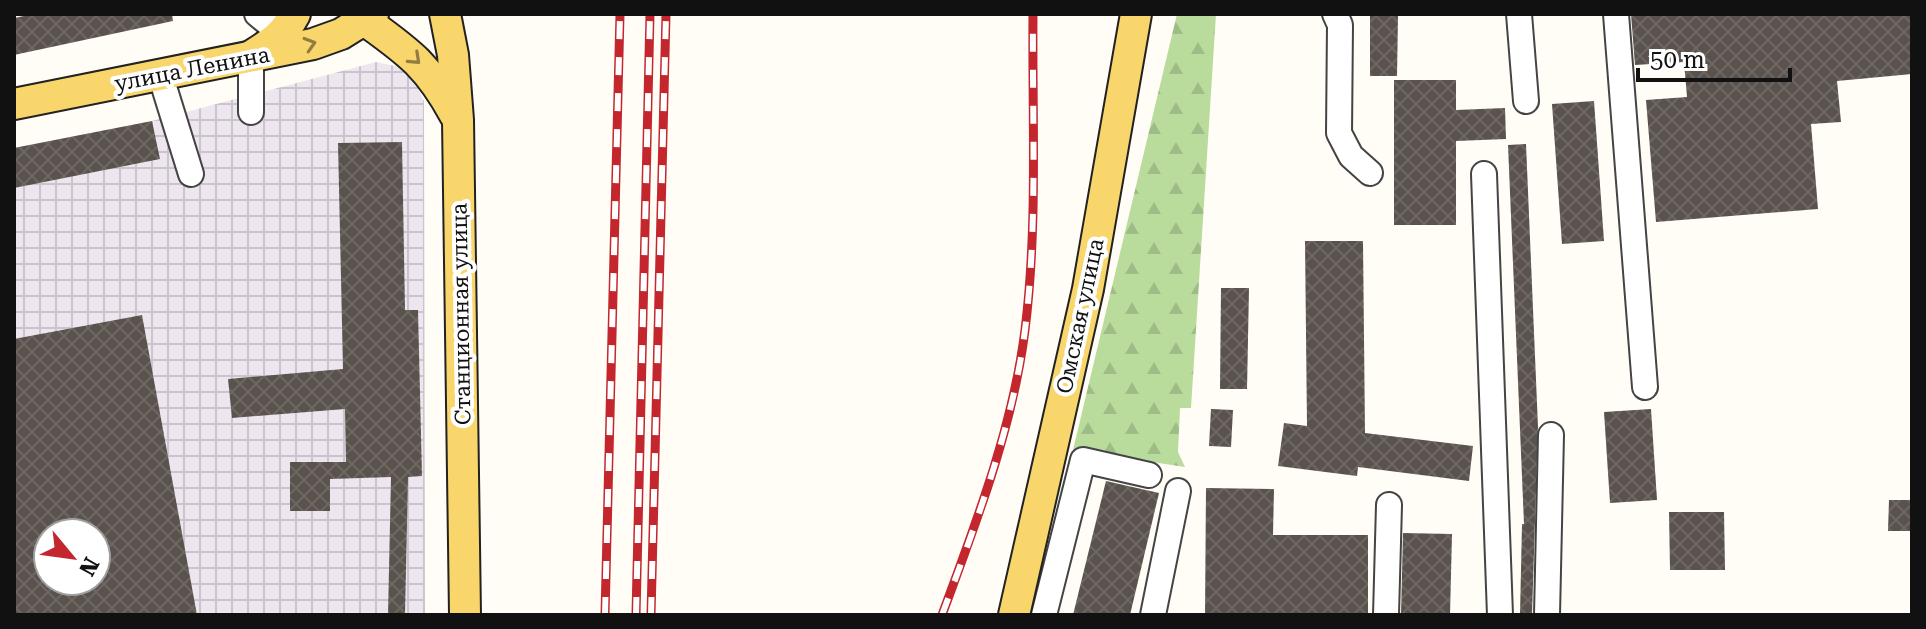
<svg xmlns="http://www.w3.org/2000/svg" width="1926" height="629" viewBox="0 0 1926 629" font-family="'Roboto Serif',serif">
<style>
.industrial{fill:url(#industrial-grid);fill-rule:evenodd}
.forest{fill:url(#forest-firs)}
.building{fill:url(#building-cross-hatch);fill-rule:evenodd}
.lines{fill:none;stroke-linecap:round;stroke-linejoin:round}
.minor-casing{stroke:#444;stroke-width:28}
.major-casing{stroke:#222;stroke-width:34}
.minor{stroke:#fff;stroke-width:24}
.major{stroke:#f9d66b;stroke-width:30}
.rail-casing{stroke:#c4262e;stroke-width:9}
.rail{stroke:#fff;stroke-width:6;stroke-dasharray:18;stroke-linecap:butt}
.oneway{stroke:#917d42}
.labels{text-anchor:middle;dominant-baseline:central;stroke-width:8;stroke-linejoin:round;paint-order:stroke}
.street-label{font-size:22px;fill:#111;stroke:#fff}
</style>
<defs>
<pattern id="industrial-grid" width="8" height="8" patternUnits="userSpaceOnUse" patternTransform="scale(2)"><rect width="8" height="8" fill="#eee6ef"/><path d="M0 4h8M4 0v8" fill="none" stroke="#cbc4cc"/></pattern>
<pattern id="forest-firs" width="22" height="20" patternUnits="userSpaceOnUse" patternTransform="scale(2)"><rect width="22" height="20" fill="#b9dc9c"/><path d="M5 1l3.5 6h-7zM16 11l3.5 6h-7z" fill="#9ebc85"/></pattern>
<pattern id="building-cross-hatch" width="8" height="8" patternUnits="userSpaceOnUse" patternTransform="scale(2)"><rect width="8" height="8" fill="#5a524d"/><path d="M0 0l8 8M0 8l8-8" fill="none" stroke="#6d6662"/></pattern>
</defs>
<rect width="100%" height="100%" fill="#fffdf5"/>
<!-- industrial -->
<path class="industrial" d="M 376,62 L 409,69 L 424,101 L 425,615 L 14,615 L 14,148 L 152,121 ZM 48,533 L 96,533 L 96,581 L 48,581 Z"/>
<!-- forest -->
<path class="forest" d="M 1177,14 L 1216,14 L 1191,408 L 1180,408 L 1178,452 L 1185,467 L 1073,450 Z"/>
<!-- building -->
<g class="building">
<path d="M 34,14 L 172,14 L 173,21 L 14,55 L 14,18 Z"/>
<path d="M 1631,14 L 1912,14 L 1912,74 L 1837,81 L 1841,122 L 1811,124 L 1818,209 L 1656,222 L 1646,100 L 1687,97 L 1684,62 L 1635,65 Z"/>
<path d="M 1370,16 L 1398,16 L 1397,76 L 1370,76 Z"/>
<path d="M 1394,80 L 1456,80 L 1456,110 L 1505,108 L 1506,139 L 1456,141 L 1456,225 L 1394,225 Z"/>
<path d="M 1594,101 L 1604,241 L 1562,244 L 1552,104 Z"/>
<path d="M 152,121 L 160,159 L 14,188 L 14,148 Z"/>
<path d="M 402,142 L 405,310 L 418,310 L 422,476 L 408,477 L 405,615 L 388,615 L 391,477 L 330,479 L 330,511 L 290,511 L 290,462 L 346,462 L 345,409 L 232,418 L 228,379 L 343,369 L 338,143 Z"/>
<path d="M 1526,144 L 1538,427 L 1532,615 L 1520,615 L 1522,524 L 1524,524 L 1508,145 Z"/>
<path d="M 1305,241 L 1363,241 L 1365,433 L 1473,446 L 1469,481 L 1358,467 L 1357,476 L 1278,466 L 1284,423 L 1307,426 Z"/>
<path d="M 1221,288 L 1249,288 L 1247,389 L 1220,389 Z"/>
<path d="M 142,315 L 197,615 L 14,615 L 14,339 ZM 48,533 L 96,533 L 96,581 L 48,581 Z"/>
<path d="M 1211,409 L 1233,410 L 1231,447 L 1209,446 Z"/>
<path d="M 1651,409 L 1657,500 L 1610,503 L 1604,412 Z"/>
<path d="M 1106,481 L 1159,493 L 1130,615 L 1073,615 Z"/>
<path d="M 1206,488 L 1274,489 L 1273,535 L 1368,535 L 1368,615 L 1205,615 Z"/>
<path d="M 1889,500 L 1912,500 L 1912,531 L 1888,531 Z"/>
<path d="M 1669,512 L 1724,512 L 1725,570 L 1670,570 Z"/>
<path d="M 1403,533 L 1452,534 L 1450,615 L 1401,615 Z"/>
</g>
<g class="lines">
<!-- minor casing -->
<g class="minor-casing">
<g id="minor">
<path d="M 257,14 L 281,34"/>
<path d="M 1335,14 L 1340,25 L 1339,133 L 1351,156 L 1370,173"/>
<path d="M 1519,14 L 1526,101"/>
<path d="M 1616,14 L 1645,387"/>
<path d="M 251,55 L 251,112"/>
<path d="M 160,74 L 191,174"/>
<path d="M 1484,174 L 1500,615"/>
<path d="M 1044,615 L 1083,460 L 1149,475"/>
<path d="M 1153,615 L 1178,491"/>
<path d="M 1386,615 L 1389,505"/>
<path d="M 1547,615 L 1551,435"/>
</g>
</g>
<!-- major casing -->
<g class="major-casing">
<g id="major">
<path d="M 356,14 C 404,49 426,61 455,115"/>
<path d="M 445,14 L 453,55 L 458,120 L 465,615"/>
<path d="M 254,54 C 272,43 285,33 295,14"/>
<path d="M 14,104 L 313,44 L 341,34 L 373,14"/>
<path d="M 1014,615 L 1088,289 L 1136,14"/>
</g>
</g>
<!-- minor -->
<use href="#minor" class="minor"/>
<!-- major -->
<use href="#major" class="major"/>
<!-- rail casing -->
<g class="rail-casing">
<g id="rail">
<path d="M 605,615 L 620,14"/>
<path d="M 636,615 L 650,14"/>
<path d="M 651,615 L 666,14"/>
<path d="M 942,615 C 976,523 1013,427 1025,330 C 1038,226 1032,119 1033,14"/>
</g>
</g>
<!-- rail -->
<use href="#rail" class="rail"/>
</g>
<!-- one-way arrows -->
<defs><path id="oneway-chevron" d="M-2-3.5L2.5 0L-2 3.5" fill="none" stroke-width="1.6" stroke-linecap="round" stroke-linejoin="round" transform="scale(2)"/></defs>
<g class="oneway">
<use href="#oneway-chevron" transform="translate(310 44) rotate(-17)"/>
<use href="#oneway-chevron" transform="translate(415 59) rotate(43)"/>
</g>
<g class="labels">
<!-- street labels -->
<g class="street-label">
<text transform="translate(192 69) rotate(-11)">улица Ленина</text>
<text transform="translate(461 314) rotate(-91)">Станционная улица</text>
<text transform="translate(1080 316) rotate(-78)">Омская улица</text>
</g>
</g>
<!-- border -->
<rect width="1926" height="629" fill="none" stroke="#111111" stroke-width="32"/>
<!-- north arrow -->
<g transform="translate(72 557) rotate(119)"><circle r="38" fill="#ffffff" stroke="#a0a0a0" stroke-width="2"/>
<path d="M0-6L14 30L0 20L-14 30Z" fill="#c4262e"/>
<text y="-12" font-size="22" font-weight="bold" text-anchor="middle" fill="#111111">N</text>
</g>
<!-- scale -->
<path d="M1638 68v12h152v-12" fill="none" stroke="#111111" stroke-width="4"/>
<text x="1650" y="68" font-size="24" fill="#111111" stroke="#ffffff" stroke-width="6" paint-order="stroke">50 m</text>
</svg>
